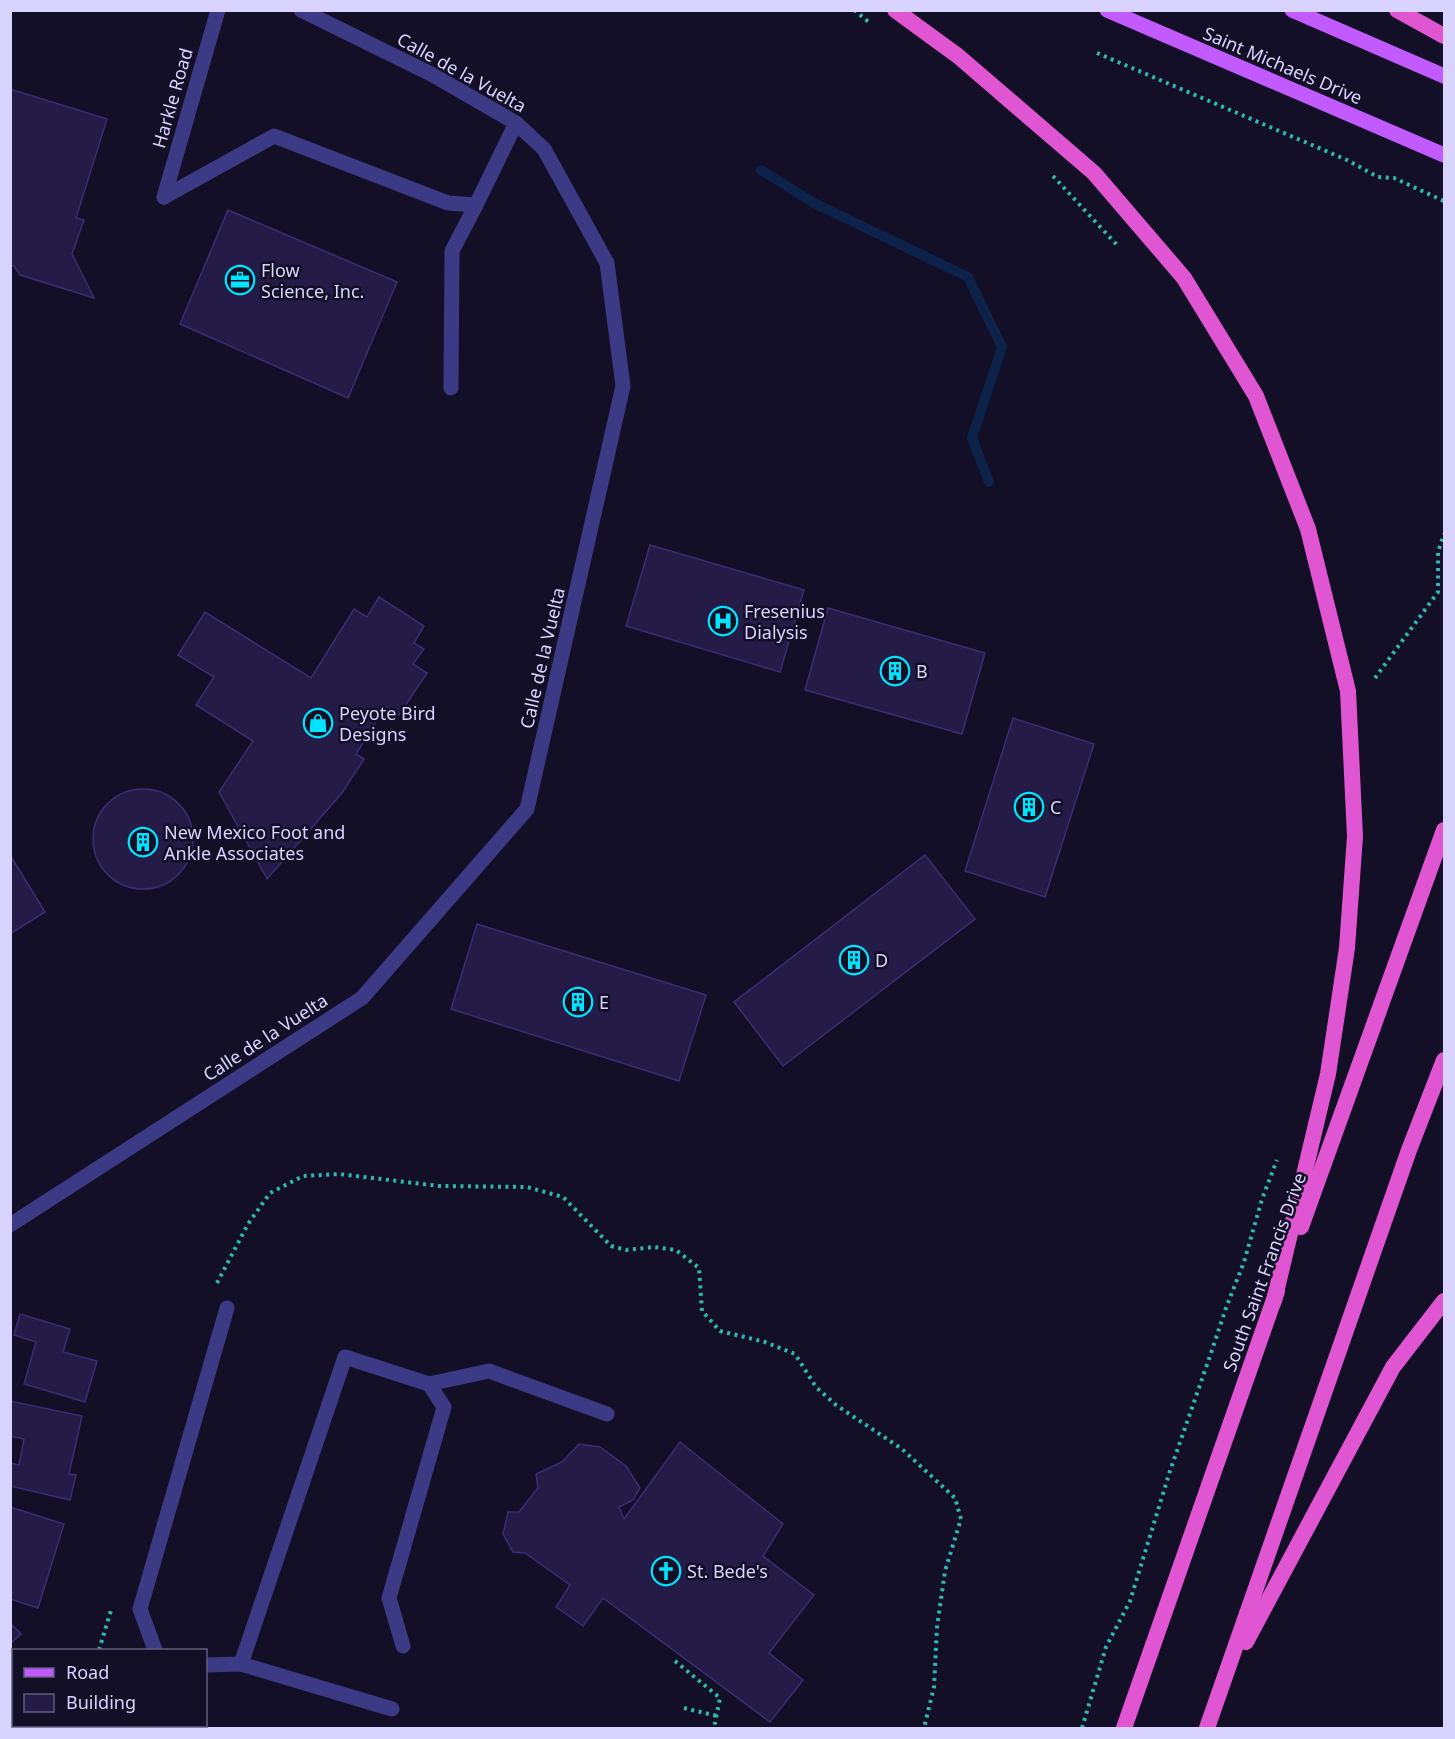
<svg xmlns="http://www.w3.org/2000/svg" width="1455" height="1739" viewBox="0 0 1455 1739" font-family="'Noto Sans',sans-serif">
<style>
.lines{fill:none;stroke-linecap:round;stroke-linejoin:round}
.stream{stroke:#0c2248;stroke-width:10}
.building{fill:#241b47;stroke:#3b2d73;stroke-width:1.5}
.path{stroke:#2fb8b0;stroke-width:4;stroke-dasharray:3 4.5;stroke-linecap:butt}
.service{stroke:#3d3a85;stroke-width:15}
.minor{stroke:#3d3a85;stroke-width:15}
.primary{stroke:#c25bff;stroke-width:15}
.trunk{stroke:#e055d1;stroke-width:16}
.labels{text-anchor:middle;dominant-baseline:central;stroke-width:5;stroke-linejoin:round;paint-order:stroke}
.street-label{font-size:18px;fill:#d9d4ff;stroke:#130f26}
.poi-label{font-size:18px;fill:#d9d4ff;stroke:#130f26;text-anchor:start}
</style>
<rect width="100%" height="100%" fill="#130f26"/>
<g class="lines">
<!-- stream -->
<path class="stream" d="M 761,170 L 814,203 L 968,277 L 1002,347 L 972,438 L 989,482"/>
</g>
<!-- building -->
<g class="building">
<path d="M 10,89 L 107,119 L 76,218 L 84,220 L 72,254 L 94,298 L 20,275 L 14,266 L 10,265 Z"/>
<path d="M 228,210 L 397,282 L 348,398 L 180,324 Z"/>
<path d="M 650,545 L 804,590 L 780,672 L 626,626 Z"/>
<path d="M 379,597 L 424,626 L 414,643 L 424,649 L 413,664 L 427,673 L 399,715 L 385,707 L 356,754 L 364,759 L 342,793 L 267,879 L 219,792 L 253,741 L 196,705 L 214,677 L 178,655 L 205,612 L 311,678 L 354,609 L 367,617 Z"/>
<path d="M 828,608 L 985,653 L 962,734 L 805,690 Z"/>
<path d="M 1013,718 L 1094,744 L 1045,897 L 965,871 Z"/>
<circle cx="143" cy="839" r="50"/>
<path d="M 10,855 L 45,912 L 10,934 Z"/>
<path d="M 925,855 L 975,919 L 783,1066 L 734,1002 Z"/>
<path d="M 477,924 L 706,995 L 679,1081 L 451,1009 Z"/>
<path d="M 20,1314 L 70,1329 L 63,1352 L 97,1361 L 85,1402 L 24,1384 L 36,1342 L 14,1335 Z"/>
<path d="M 10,1401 L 82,1416 L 69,1474 L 76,1475 L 70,1500 L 10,1486 L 10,1463 L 19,1465 L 24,1439 L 10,1436 Z"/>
<path d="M 680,1442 L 783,1524 L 763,1556 L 814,1595 L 769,1653 L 803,1680 L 770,1722 L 603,1598 L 583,1626 L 556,1607 L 570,1585 L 525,1553 L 513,1552 L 503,1534 L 508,1512 L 519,1512 L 538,1488 L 536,1474 L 562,1462 L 579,1444 L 600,1447 L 626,1466 L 640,1488 L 633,1500 L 619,1507 L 624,1519 Z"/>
<path d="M 10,1507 L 64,1524 L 38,1608 L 10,1599 L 12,1593 L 10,1592 Z"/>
<path d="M 10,1623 L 21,1634 L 10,1644 Z"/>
</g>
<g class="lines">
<!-- path -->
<g class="path">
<path d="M 854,10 L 870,23"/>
<path d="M 1097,53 L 1347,160 L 1378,177 L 1394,178 L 1444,201"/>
<path d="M 1053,176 L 1117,245"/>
<path d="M 1375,678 L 1438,592 L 1438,552 L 1444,534"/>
<path d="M 217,1283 L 248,1224 L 270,1193 L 303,1176 L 339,1174 L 439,1186 L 527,1187 L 563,1197 L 611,1246 L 626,1250 L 654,1247 L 676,1250 L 699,1268 L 702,1311 L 720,1331 L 765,1342 L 795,1354 L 816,1387 L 836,1405 L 902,1449 L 955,1498 L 961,1519 L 945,1571 L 937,1627 L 934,1687 L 924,1728"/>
<path d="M 99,1650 L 112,1607"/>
<path d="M 675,1661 L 720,1698 L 714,1728"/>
<path d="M 684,1708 L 717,1716"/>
<path d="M 71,1728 L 72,1726"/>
<path d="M 1082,1728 L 1106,1647 L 1130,1601 L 1170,1471 L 1210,1356 L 1226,1308 L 1244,1262 L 1262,1199 L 1277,1160"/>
</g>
<!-- service -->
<g class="service">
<path d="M 164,197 L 274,136 L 448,203 L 476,205 L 516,123"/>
<path d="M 451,388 L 452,251 L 476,205"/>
<path d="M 429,1384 L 489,1371 L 607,1414"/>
<path d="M 155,1650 L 140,1609 L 227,1308"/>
<path d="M 206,1665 L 241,1664"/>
<path d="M 392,1709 L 241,1664 L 345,1357 L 429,1384 L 444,1407 L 389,1598 L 403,1646"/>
</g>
<!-- minor -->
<g class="minor">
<path d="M 164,197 L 218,10"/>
<path d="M 10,1225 L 362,998 L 527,809 L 623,386 L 607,263 L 544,149 L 516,123 L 433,75 L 301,10"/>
</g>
<!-- primary -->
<g class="primary">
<path d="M 1107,10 L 1444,155"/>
<path d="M 1292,10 L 1444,76"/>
</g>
<!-- trunk -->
<g class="trunk">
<path d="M 895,10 L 958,56 L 1094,173 L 1184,278 L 1256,396 L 1308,529 L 1348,691 L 1355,836 L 1347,948 L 1328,1074 L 1274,1301"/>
<path d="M 1397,10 L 1444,36"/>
<path d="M 1301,1227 L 1444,830"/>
<path d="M 1246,1642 L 1393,1367 L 1444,1301"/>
<path d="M 1124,1728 L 1277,1291"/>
<path d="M 1207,1728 L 1409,1150 L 1444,1060"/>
</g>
</g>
<!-- icons -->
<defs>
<g id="office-ring" transform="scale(1.5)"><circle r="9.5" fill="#130f26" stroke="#00e5ff" stroke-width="1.5"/><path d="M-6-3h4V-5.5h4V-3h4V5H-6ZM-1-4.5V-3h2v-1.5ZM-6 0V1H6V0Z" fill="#00e5ff"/></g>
<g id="hospital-ring" transform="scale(1.5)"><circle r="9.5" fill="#130f26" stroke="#00e5ff" stroke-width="1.5"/><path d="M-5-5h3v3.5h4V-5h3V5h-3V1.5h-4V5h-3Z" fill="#00e5ff"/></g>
<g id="building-ring" transform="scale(1.5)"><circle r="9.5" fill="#130f26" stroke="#00e5ff" stroke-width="1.5"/><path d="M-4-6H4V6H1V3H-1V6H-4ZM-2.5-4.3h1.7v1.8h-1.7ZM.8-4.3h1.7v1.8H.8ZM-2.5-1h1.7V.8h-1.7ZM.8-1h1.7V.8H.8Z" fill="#00e5ff"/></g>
<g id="shop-ring" transform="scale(1.5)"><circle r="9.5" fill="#130f26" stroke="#00e5ff" stroke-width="1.5"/><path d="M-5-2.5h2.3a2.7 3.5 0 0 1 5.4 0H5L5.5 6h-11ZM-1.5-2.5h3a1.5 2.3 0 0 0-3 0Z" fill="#00e5ff"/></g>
<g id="church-ring" transform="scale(1.5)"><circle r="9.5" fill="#130f26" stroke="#00e5ff" stroke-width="1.5"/><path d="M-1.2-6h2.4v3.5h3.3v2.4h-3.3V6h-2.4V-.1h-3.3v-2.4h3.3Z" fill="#00e5ff"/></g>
</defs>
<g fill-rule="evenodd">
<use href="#office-ring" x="240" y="280"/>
<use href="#hospital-ring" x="723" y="621"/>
<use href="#building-ring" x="895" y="671"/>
<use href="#shop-ring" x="318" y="723"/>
<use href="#building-ring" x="1029" y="807"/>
<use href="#building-ring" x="143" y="842"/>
<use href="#building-ring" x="854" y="960"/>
<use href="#building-ring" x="578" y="1002"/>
<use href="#church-ring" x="666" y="1571"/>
</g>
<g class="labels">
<!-- street labels -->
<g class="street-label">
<text transform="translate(1283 65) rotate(23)">Saint Michaels Drive</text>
<text transform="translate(462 72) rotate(29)">Calle de la Vuelta</text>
<text transform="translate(172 98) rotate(-74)">Harkle Road</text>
<text transform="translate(542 658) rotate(-77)">Calle de la Vuelta</text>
<text transform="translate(265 1037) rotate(-33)">Calle de la Vuelta</text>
<text transform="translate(1264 1272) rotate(-70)">South Saint Francis Drive</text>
</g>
<!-- poi labels -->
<g class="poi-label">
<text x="261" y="270">Flow<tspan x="261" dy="21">Science, Inc.</tspan></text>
<text x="744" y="611">Fresenius<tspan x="744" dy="21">Dialysis</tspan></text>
<text x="916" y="671">B</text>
<text x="339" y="713">Peyote Bird<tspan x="339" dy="21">Designs</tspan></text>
<text x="1050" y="807">C</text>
<text x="164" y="832">New Mexico Foot and<tspan x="164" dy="21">Ankle Associates</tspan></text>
<text x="875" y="960">D</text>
<text x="599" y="1002">E</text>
<text x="687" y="1571">St. Bede's</text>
</g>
</g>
<!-- border -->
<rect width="1455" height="1739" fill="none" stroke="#d9d4ff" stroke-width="24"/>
<!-- legend -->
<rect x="12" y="1649" width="195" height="78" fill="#130f26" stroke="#625e7d" stroke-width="1.5"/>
<rect x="24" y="1668" width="30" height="9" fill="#c25bff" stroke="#625e7d" stroke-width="1.5"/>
<text x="66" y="1679" font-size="18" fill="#d9d4ff">Road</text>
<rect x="24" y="1694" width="30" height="18" fill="#241b47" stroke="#625e7d" stroke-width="1.5"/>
<text x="66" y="1709" font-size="18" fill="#d9d4ff">Building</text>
</svg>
